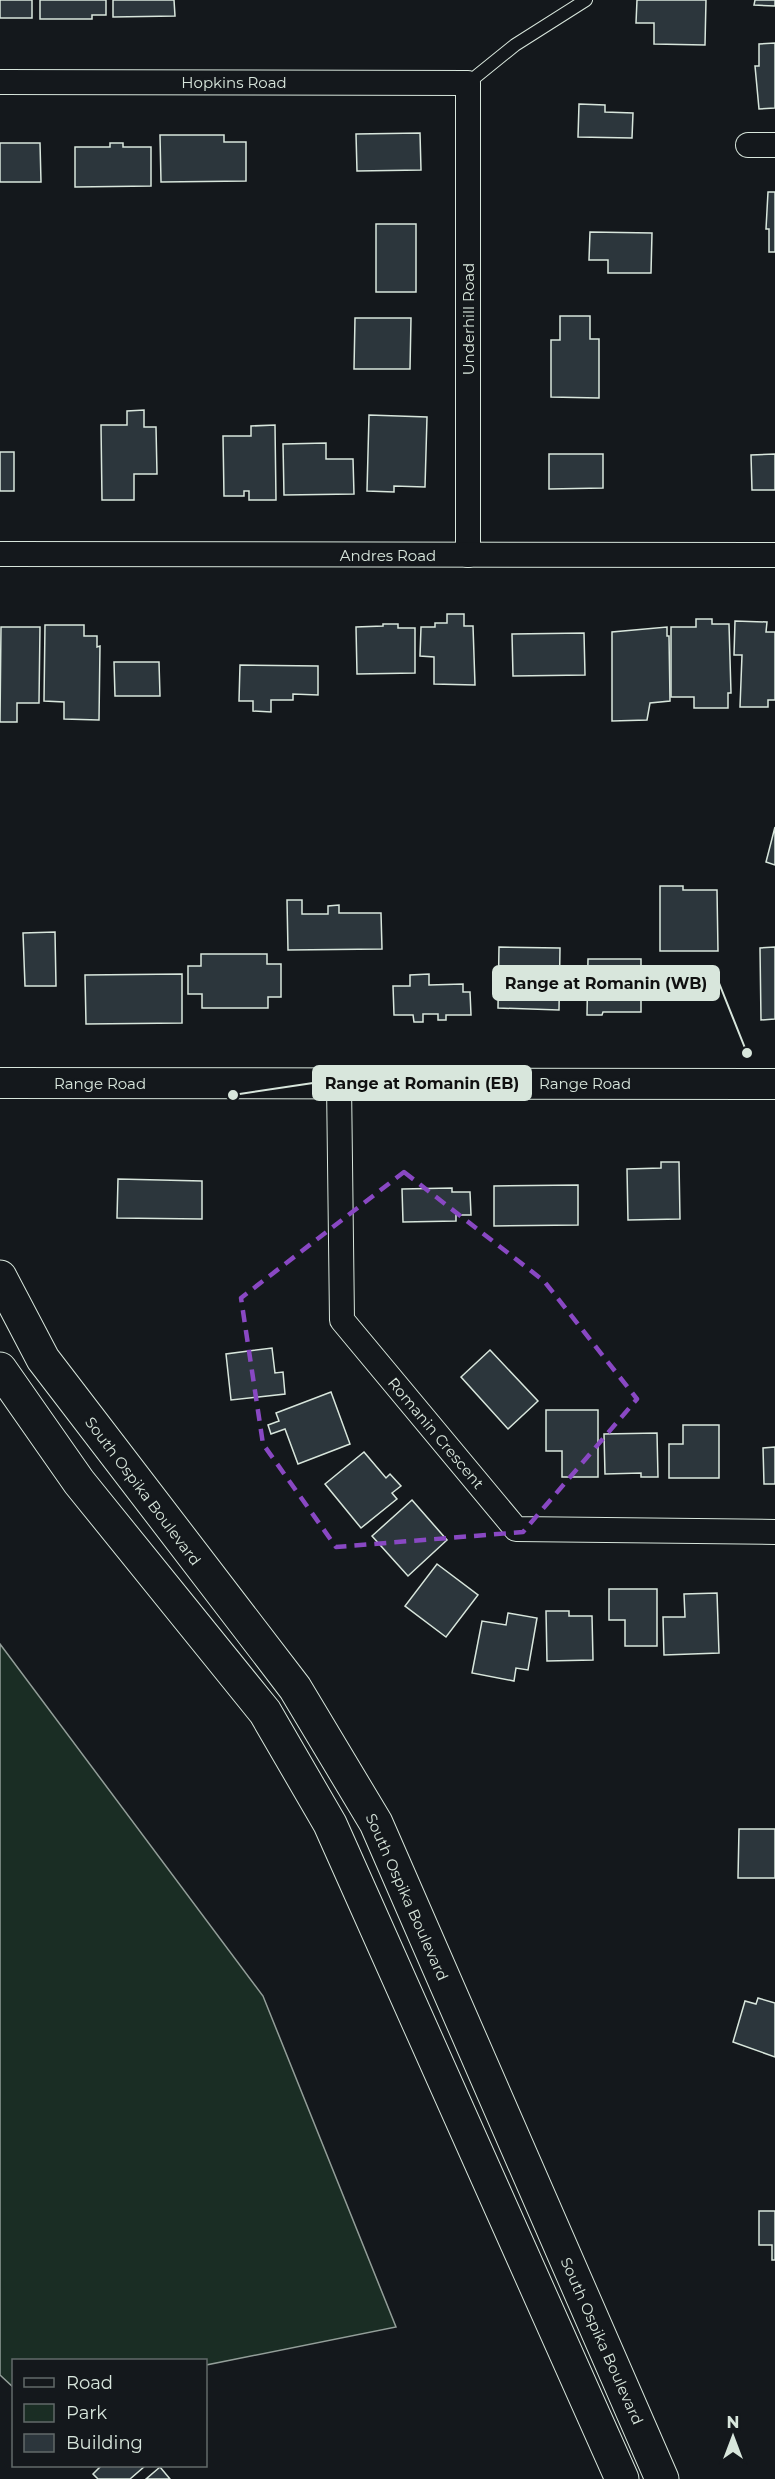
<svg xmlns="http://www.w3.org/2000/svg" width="775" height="2479" viewBox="0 0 775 2479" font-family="Montserrat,sans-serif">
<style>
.green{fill:#1a2d24;stroke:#939e99;stroke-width:1.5}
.building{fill:#2c363c;stroke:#d8e6dc;stroke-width:1.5}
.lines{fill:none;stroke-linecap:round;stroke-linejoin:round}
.service-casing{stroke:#d8e6dc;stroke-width:14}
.minor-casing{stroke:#d8e6dc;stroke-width:26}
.tertiary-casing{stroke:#d8e6dc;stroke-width:32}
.secondary-casing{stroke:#d8e6dc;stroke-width:35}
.service{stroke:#14181c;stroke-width:12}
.minor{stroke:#14181c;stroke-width:24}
.tertiary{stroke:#14181c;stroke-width:30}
.secondary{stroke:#14181c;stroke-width:33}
.marked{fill:none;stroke:#8948c3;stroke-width:4.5;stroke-dasharray:12 8;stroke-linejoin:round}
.labels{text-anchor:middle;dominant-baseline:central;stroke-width:4.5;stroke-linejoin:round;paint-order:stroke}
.street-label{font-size:15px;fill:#d8e6dc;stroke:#14181c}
.leader{fill:none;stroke:#d8e6dc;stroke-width:2}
.callout-dot{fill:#d8e6dc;stroke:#14181c;stroke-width:2}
.callout{fill:#d8e6dc;stroke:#d8e6dc;stroke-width:2}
.callout-label{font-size:16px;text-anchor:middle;font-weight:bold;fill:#111}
</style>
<rect width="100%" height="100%" fill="#14181c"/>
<!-- green -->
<path class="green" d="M 0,1644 L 263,1996 L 396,2327 L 206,2365 L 206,2360 L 14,2360 L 13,2387 L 0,2375 Z"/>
<!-- building -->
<g class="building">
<rect x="0" y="0" width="32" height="18"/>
<path d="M 40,0 L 106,0 L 106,15 L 92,15 L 92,19 L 40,19 Z"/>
<path d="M 113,0 L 174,0 L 175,16 L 113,17 Z"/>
<path d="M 637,0 L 706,0 L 705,45 L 654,44 L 654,23 L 636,23 Z"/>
<path d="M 755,0 L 775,0 L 775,6 L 754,5 Z"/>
<path d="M 775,43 L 775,108 L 759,109 L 755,66 L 759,66 L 759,44 Z"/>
<path d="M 579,104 L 605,105 L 605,112 L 633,113 L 632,138 L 578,137 Z"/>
<path d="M 420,133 L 421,170 L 357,171 L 356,134 Z"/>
<path d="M 160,135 L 224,135 L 224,142 L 246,142 L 246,181 L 161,182 Z"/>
<path d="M 0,143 L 40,143 L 41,182 L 0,182 Z"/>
<path d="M 110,143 L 123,143 L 123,147 L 151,147 L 151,186 L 75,187 L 75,147 L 110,147 Z"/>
<path d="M 768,192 L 775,192 L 775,252 L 769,252 L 769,229 L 766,229 Z"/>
<rect x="376" y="224" width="40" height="68"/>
<path d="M 590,232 L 652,233 L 651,273 L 608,273 L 608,260 L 589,260 Z"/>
<path d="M 560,316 L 590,316 L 590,339 L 599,339 L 599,398 L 551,397 L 551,340 L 560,340 Z"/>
<path d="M 355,318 L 411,318 L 410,369 L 354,369 Z"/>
<path d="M 144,410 L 144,427 L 156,427 L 157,474 L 134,474 L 134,500 L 102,500 L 101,425 L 127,425 L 127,411 Z"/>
<path d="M 369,415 L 427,417 L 425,487 L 394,486 L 394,492 L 367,491 Z"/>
<path d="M 275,425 L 276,500 L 249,500 L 249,491 L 244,491 L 244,496 L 224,496 L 223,436 L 251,436 L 251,426 Z"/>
<path d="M 326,443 L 326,459 L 353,459 L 354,494 L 284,495 L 283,444 Z"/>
<rect x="0" y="452" width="14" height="39"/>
<path d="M 549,454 L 603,454 L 603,488 L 549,489 Z"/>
<path d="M 775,454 L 775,490 L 752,490 L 751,455 Z"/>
<path d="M 447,614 L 464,614 L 464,626 L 473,626 L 475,685 L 434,684 L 434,657 L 420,656 L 421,627 L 435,627 L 435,623 L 447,623 Z"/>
<path d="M 696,619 L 712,619 L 712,624 L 729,624 L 731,693 L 728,693 L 728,708 L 694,708 L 694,697 L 671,697 L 671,627 L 696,627 Z"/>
<path d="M 735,621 L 767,622 L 766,632 L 775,632 L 775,700 L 768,700 L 768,707 L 740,707 L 742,655 L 734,655 Z"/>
<path d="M 383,624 L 398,624 L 398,628 L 415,628 L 415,673 L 357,674 L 356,627 L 383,626 Z"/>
<path d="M 45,625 L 84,625 L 84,636 L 97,636 L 97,647 L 100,646 L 99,720 L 64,719 L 64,702 L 44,701 Z"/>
<path d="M 1,627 L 40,627 L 39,703 L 17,703 L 17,722 L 0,722 Z"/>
<path d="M 667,627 L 667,636 L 669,636 L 670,701 L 650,703 L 647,720 L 612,721 L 612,632 Z"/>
<path d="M 584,633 L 585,675 L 513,676 L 512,634 Z"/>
<path d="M 114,662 L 159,662 L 160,696 L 115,696 Z"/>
<path d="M 240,665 L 318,666 L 318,695 L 293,694 L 293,700 L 271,700 L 271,712 L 253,711 L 253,701 L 239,701 Z"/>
<path d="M 775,827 L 775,865 L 766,862 Z"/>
<path d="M 660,886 L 683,886 L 683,890 L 717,890 L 718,951 L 660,951 Z"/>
<path d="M 287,900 L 302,900 L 302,914 L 328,914 L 328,906 L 339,905 L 339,913 L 381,913 L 382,949 L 288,950 Z"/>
<path d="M 55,932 L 56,986 L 25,986 L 23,933 Z"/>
<path d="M 499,947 L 560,948 L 559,1010 L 498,1008 Z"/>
<path d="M 775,947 L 775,1019 L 761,1020 L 760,948 Z"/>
<path d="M 201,954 L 267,954 L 267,964 L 281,964 L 281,997 L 268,997 L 268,1008 L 202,1008 L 202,994 L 188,994 L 188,966 L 201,966 Z"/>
<path d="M 588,959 L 641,959 L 641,1012 L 603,1012 L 602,1015 L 587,1015 Z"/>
<path d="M 182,974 L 182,1023 L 86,1024 L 85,975 Z"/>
<path d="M 429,974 L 429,985 L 463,984 L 463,992 L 470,992 L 471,1015 L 446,1015 L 446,1020 L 438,1020 L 438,1014 L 423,1014 L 423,1022 L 414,1022 L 413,1015 L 394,1015 L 393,986 L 410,986 L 410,975 Z"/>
<path d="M 661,1162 L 679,1162 L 680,1219 L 628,1220 L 627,1169 L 661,1168 Z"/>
<path d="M 118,1179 L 202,1181 L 202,1219 L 117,1218 Z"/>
<path d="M 578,1185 L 578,1225 L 494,1226 L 494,1186 Z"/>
<path d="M 452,1188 L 452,1192 L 470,1192 L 471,1215 L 456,1215 L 456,1221 L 403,1222 L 402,1189 Z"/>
<path d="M 272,1348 L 275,1373 L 283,1372 L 285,1394 L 231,1400 L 226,1354 Z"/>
<path d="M 490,1350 L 538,1401 L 508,1429 L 461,1377 Z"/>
<path d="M 331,1392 L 350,1444 L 298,1464 L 285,1429 L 271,1434 L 268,1425 L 279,1421 L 276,1413 Z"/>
<path d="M 546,1410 L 598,1410 L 598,1477 L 562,1477 L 562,1451 L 546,1451 Z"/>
<path d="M 683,1425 L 719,1425 L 719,1478 L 669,1478 L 669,1444 L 683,1444 Z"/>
<path d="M 657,1433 L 658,1477 L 641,1477 L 641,1473 L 605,1474 L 604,1434 Z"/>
<path d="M 775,1447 L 775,1484 L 764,1484 L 763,1448 Z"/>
<path d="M 364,1452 L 386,1478 L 390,1474 L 401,1486 L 392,1493 L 397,1499 L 361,1528 L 325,1484 Z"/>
<path d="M 412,1500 L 447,1540 L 408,1576 L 372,1536 Z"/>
<path d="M 437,1564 L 478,1595 L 446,1637 L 405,1606 Z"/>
<path d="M 609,1589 L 657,1589 L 657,1646 L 625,1646 L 625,1620 L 609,1620 Z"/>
<path d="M 717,1593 L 719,1653 L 664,1655 L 663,1617 L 685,1617 L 684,1594 Z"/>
<path d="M 546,1611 L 569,1611 L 569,1616 L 592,1616 L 593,1660 L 547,1661 Z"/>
<path d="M 508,1613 L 537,1618 L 528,1670 L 516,1668 L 514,1681 L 472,1673 L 482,1621 L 506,1625 Z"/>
<path d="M 739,1829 L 775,1829 L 775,1878 L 738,1878 Z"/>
<path d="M 758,1998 L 775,2003 L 775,2057 L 733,2042 L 745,2001 L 756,2004 Z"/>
<path d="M 759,2211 L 775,2211 L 775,2260 L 772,2260 L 772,2245 L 759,2245 Z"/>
<path d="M 98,2466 L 145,2466 L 130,2479 L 98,2479 L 93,2474 L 100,2467 Z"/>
<path d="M 160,2467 L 170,2479 L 146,2479 Z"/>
</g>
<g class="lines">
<!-- service casing -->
<g class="service-casing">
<path id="service" d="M 468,83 L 515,45 L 586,0"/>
</g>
<!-- minor casing -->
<g class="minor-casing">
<g id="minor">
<path d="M 0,82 L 468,83 L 468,555"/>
<path d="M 748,145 L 775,145"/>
<path d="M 0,554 L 775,555"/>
<path d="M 339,1083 L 342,1320 L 516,1529 L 775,1532"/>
</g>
</g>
<!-- tertiary casing -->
<g class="tertiary-casing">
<path id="tertiary" d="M 0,1083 L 775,1084"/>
</g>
<!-- secondary casing -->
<g class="secondary-casing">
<g id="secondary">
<path d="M 0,1277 L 43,1359 L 295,1688 L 376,1823 L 662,2479"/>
<path d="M 0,1369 L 79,1482 L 265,1712 L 330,1824 L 622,2479"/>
</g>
</g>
<!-- service -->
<use href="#service" class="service"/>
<!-- minor -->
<use href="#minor" class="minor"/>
<!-- tertiary -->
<use href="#tertiary" class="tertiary"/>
<!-- secondary -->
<use href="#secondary" class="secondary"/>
</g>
<!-- marked area -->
<path class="marked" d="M 404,1172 L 544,1281 L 637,1399 L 523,1532 L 336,1547 L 263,1444 L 241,1298 Z"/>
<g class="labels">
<!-- street labels -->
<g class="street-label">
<text x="234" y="82">Hopkins Road</text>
<text transform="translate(468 319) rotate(-90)">Underhill Road</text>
<text x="388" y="555">Andres Road</text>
<text x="100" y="1083">Range Road</text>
<text x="585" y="1083">Range Road</text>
<text transform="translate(436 1433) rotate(50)">Romanin Crescent</text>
<text transform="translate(143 1491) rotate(53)">South Ospika Boulevard</text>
<text transform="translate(407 1897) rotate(66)">South Ospika Boulevard</text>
<text transform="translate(602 2341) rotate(66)">South Ospika Boulevard</text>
</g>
</g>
<!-- callouts -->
<path class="leader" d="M747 1053L719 983M233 1095L313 1083"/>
<g class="callout-dot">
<circle cx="747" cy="1053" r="6"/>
<circle cx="233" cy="1095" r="6"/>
</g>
<g class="callout">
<rect x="493" y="966" width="226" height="34" rx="6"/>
<rect x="313" y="1066" width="218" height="34" rx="6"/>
</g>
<g class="callout-label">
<text x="606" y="989">Range at Romanin (WB)</text>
<text x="422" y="1089">Range at Romanin (EB)</text>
</g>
<!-- legend -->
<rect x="12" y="2359" width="195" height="108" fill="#14181c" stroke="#626a69" stroke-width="1.5"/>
<rect x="24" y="2378" width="30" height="9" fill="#14181c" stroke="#626a69" stroke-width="1.5"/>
<text x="66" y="2389" font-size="18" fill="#d8e6dc">Road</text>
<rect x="24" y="2404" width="30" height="18" fill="#1a2d24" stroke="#626a69" stroke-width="1.5"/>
<text x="66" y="2419" font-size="18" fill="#d8e6dc">Park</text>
<rect x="24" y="2434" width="30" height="18" fill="#2c363c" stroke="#626a69" stroke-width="1.5"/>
<text x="66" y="2449" font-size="18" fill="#d8e6dc">Building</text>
<!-- north arrow -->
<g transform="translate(733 2437)" stroke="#14181c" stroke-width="4.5" paint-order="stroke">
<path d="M0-4.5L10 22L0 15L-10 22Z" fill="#d8e6dc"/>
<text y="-9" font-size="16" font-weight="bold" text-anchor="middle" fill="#d8e6dc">N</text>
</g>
</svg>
